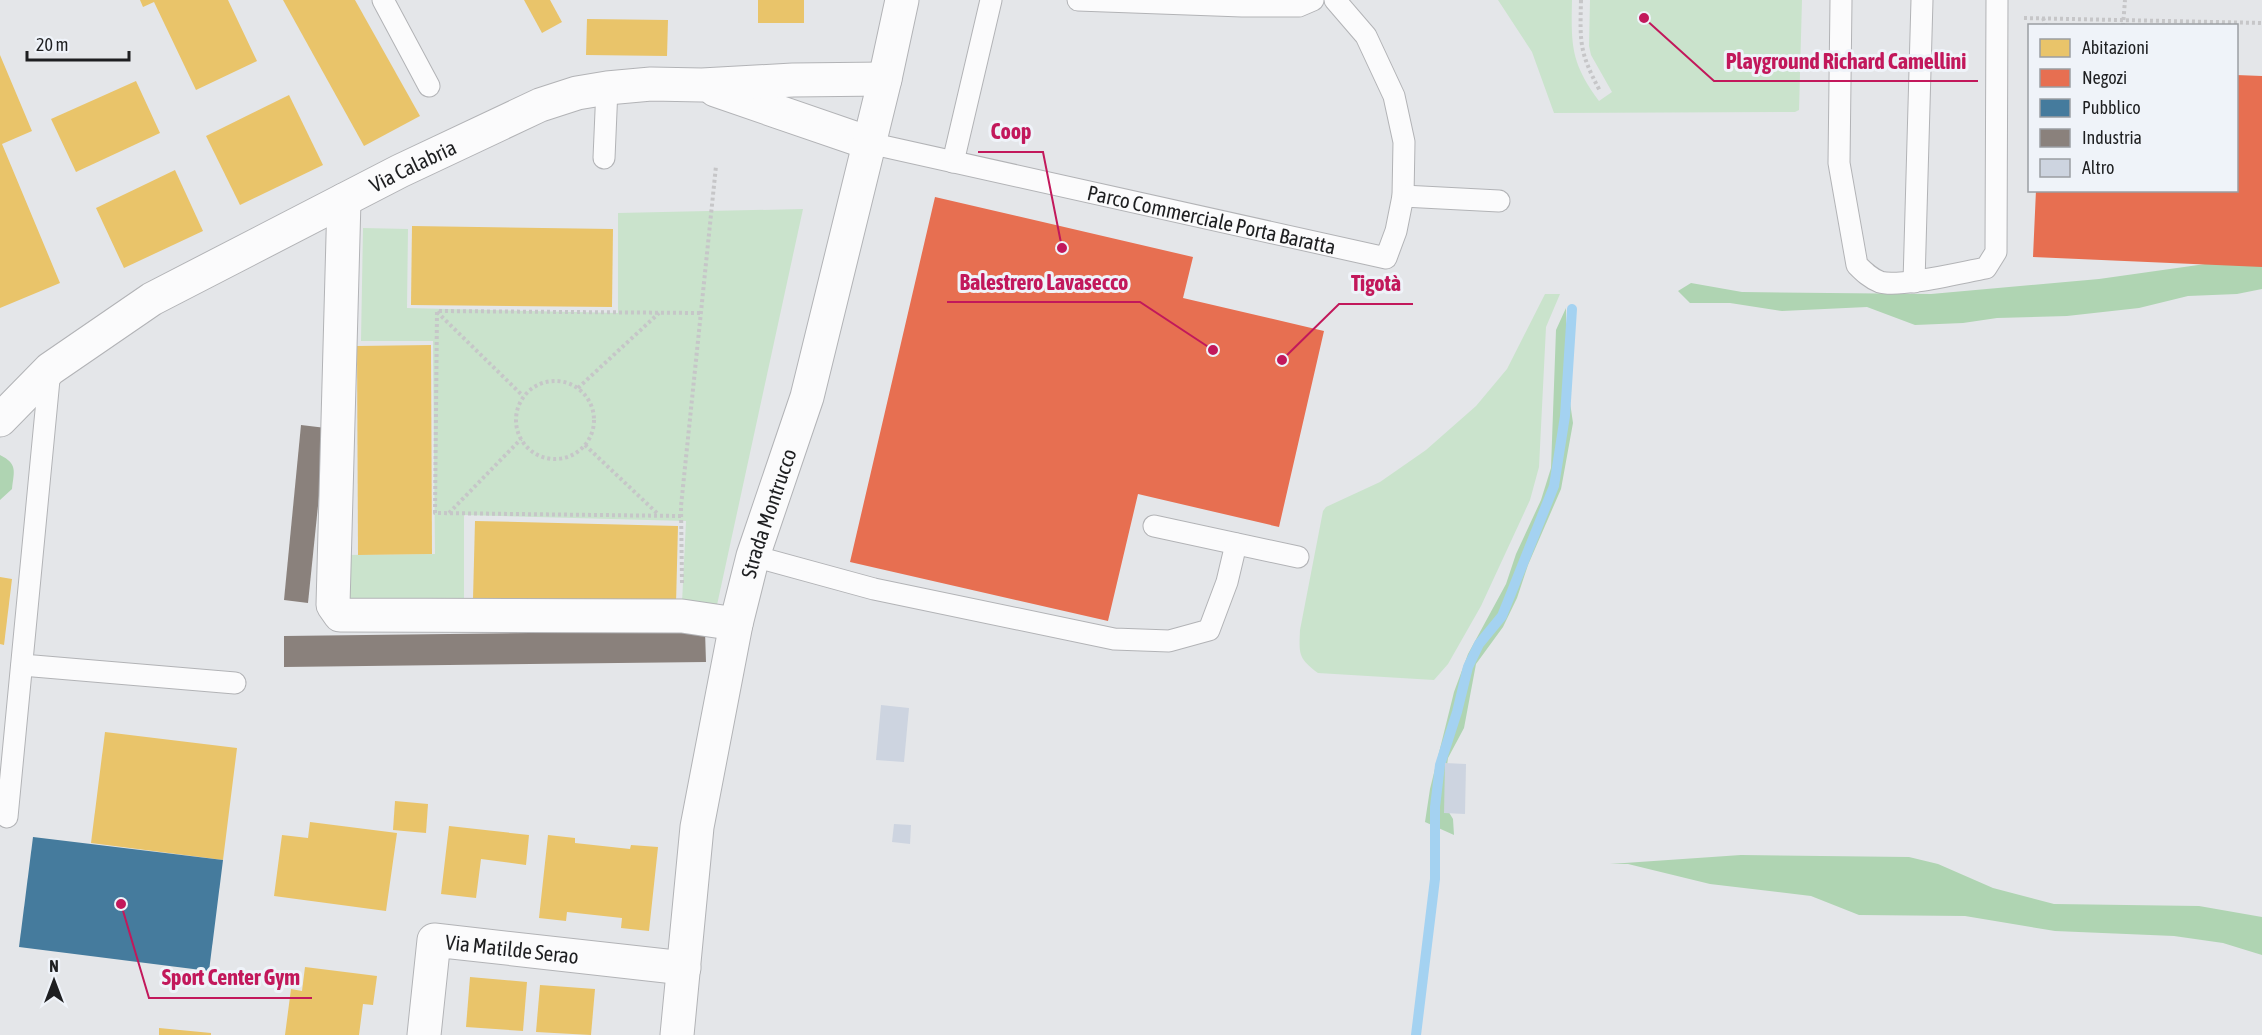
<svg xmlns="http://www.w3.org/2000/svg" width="2262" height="1035" viewBox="0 0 2262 1035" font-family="'Asap Condensed',sans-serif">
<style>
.green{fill:#cae3cc}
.forest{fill:#afd4b2}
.homes{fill:#e9c46a}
.shops{fill:#e76f51}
.public{fill:#457b9d}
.industry{fill:#8a817c}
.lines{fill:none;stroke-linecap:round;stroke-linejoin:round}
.stream{stroke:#a4d2f1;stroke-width:10}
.building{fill:#cdd4e0}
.lane-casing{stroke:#b2b3b6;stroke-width:23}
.street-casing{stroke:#b2b3b6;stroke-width:35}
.path{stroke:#c6c6c8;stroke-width:4;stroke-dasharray:3 3;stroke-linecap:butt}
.lane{stroke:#fbfbfc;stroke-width:21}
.street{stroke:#fbfbfc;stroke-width:33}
.labels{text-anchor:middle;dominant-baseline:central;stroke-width:6;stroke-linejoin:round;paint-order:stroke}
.street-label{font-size:21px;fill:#1e1f21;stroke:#eff3f9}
.leader{fill:none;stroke:#c2185b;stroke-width:2}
.callout-dot{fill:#c2185b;stroke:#eff3f9;stroke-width:2}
.callout-label{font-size:22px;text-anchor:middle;font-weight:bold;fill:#c2185b;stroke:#eff3f9;stroke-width:6;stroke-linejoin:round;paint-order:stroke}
</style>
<rect width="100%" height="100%" fill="#e4e6e9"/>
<!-- green -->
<g class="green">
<path d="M 1498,0 L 1572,0 C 1571,46 1571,63 1599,101 L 1612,92 L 1591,55 L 1589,46 L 1590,0 L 1802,0 L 1799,110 L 1795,112 L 1554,113 L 1532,52 Z"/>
<path d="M 803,209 L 717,605 L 682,603 L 686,521 L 464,515 L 464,603 L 346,602 L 346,555 L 435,554 L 433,341 L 361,341 L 363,228 L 408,229 L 407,308 L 618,313 L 618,213 Z"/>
<path d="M 1545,294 L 1560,294 L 1546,327 L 1539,467 L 1530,500 L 1481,606 L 1448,664 L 1434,680 L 1318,673 C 1298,658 1299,654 1300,630 L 1323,511 L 1326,507 L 1380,482 L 1426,450 L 1476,406 L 1507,369 Z"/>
</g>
<!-- forest -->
<g class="forest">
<path d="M 2262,256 L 2262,289 L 2237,294 L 2188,296 L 2139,308 L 2067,316 L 1997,318 L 1963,323 L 1915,325 L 1867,307 L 1782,311 L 1730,303 L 1690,303 L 1678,291 L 1691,283 L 1742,292 L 1931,294 L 2099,279 Z"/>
<path d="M 1566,308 L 1566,375 L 1573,423 L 1561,489 L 1528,565 L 1517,598 L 1503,627 L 1476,664 L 1464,728 L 1448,758 L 1446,773 L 1445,806 L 1453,819 L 1454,835 L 1425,822 L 1430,789 L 1454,692 L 1468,654 L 1506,584 L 1516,554 L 1541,500 L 1551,468 L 1556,330 Z"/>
<path d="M 0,455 C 18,464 14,471 12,489 L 0,500 Z"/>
<path d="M 1741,855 L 1909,857 L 1938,864 L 1993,888 L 2054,904 L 2199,906 L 2262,917 L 2262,955 L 2223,943 L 2174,936 L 2055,931 L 1965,916 L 1859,915 L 1811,896 L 1710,884 L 1628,864 L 1610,864 Z"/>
</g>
<!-- homes -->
<g class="homes">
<path d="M 140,0 L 228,0 L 257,61 L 196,90 L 154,2 L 143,7 Z"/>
<path d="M 283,0 L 355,0 L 420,116 L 364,146 Z"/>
<path d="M 524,0 L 550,0 L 562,22 L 542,33 Z"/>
<rect x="758" y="0" width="46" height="23"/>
<path d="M 587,19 L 668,20 L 667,56 L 586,55 Z"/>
<path d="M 0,55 L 32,131 L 2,144 L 60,283 L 0,308 Z"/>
<path d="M 136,81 L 160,133 L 76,172 L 51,119 Z"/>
<path d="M 289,95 L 323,165 L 240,205 L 206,136 Z"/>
<path d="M 175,170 L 203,231 L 124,268 L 96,208 Z"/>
<path d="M 412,226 L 613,229 L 612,307 L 411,305 Z"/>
<path d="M 431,345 L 432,554 L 358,555 L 357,346 Z"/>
<path d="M 475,521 L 678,526 L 676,604 L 473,599 Z"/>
<path d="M 0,577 L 12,579 L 4,645 L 0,644 Z"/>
<path d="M 105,732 L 237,748 L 223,860 L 91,843 Z"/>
<path d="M 395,801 L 428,804 L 426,833 L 393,830 Z"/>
<path d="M 310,822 L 397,833 L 386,911 L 274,896 L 282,835 L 308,838 Z"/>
<path d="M 449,826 L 529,835 L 526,865 L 481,859 L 476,898 L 441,894 Z"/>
<path d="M 548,835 L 575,838 L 575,843 L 630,849 L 631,845 L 658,847 L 649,931 L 621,928 L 622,918 L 567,912 L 566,921 L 539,918 Z"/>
<path d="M 305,967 L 377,976 L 373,1005 L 363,1004 L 359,1035 L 285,1035 L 291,989 L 302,991 Z"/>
<path d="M 470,977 L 527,982 L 523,1031 L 466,1027 Z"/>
<path d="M 540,985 L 595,989 L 591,1035 L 536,1032 Z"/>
<path d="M 159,1028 L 211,1033 L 211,1035 L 159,1035 Z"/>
</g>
<!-- shops -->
<g class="shops">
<path d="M 2236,75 L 2262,76 L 2262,267 L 2033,257 L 2036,190 L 2236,190 Z"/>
<path d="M 935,197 L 1193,257 L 1183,298 L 1324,331 L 1279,527 L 1138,494 L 1108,621 L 850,562 Z"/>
</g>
<!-- public -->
<path class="public" d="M 33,837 L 223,860 L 209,971 L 19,947 Z"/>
<!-- industry -->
<g class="industry">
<path d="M 301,425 L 326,428 L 308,603 L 284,600 Z"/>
<path d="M 705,631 L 706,662 L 284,667 L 284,636 Z"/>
</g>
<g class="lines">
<!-- stream -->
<path class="stream" d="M 1416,1035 L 1435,879 L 1435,807 L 1440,765 L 1457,712 L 1468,667 L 1479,644 L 1502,616 L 1554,486 L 1565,416 L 1572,309"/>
</g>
<!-- building -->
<g class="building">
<path d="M 881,705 L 909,708 L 904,762 L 876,760 Z"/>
<path d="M 1445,763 L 1466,764 L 1465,814 L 1444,813 Z"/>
<path d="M 894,824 L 911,825 L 910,844 L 892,842 Z"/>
</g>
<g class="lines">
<!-- lane casing -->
<g class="lane-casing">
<g id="lane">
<path d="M 383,0 L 429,86"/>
<path d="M 1078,0 L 1242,6 L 1299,6 L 1313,0"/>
<path d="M 1841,0 L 1839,163 L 1857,265 C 1864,272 1870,278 1880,282 C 1899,288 1963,272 1986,268 L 1996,252 L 1997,0"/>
<path id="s1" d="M 869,143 L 1386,258 L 1396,231 L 1403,196 L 1404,142 L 1394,96 L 1366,36 L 1335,0"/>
<path d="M 604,158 L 607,88"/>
<path d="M 953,162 L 991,0"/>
<path d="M 1403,196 L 1499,201"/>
<path d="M 1914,282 L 1922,0"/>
<path d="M 1154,526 L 1298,557"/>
<path d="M 753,556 L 874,589 L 1114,639 L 1169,641 L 1209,630 L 1227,582 L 1236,544"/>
<path d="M 22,665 L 235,683"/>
<path d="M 7,817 L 50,369"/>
</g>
</g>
<!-- street casing -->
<g class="street-casing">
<g id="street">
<path d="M 715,90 L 869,143"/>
<path d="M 344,200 L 333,605 L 340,615 L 682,616 L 736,624"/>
<path id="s2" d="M 0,420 L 50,369 L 152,299 L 400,171 L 540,105 L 577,93 L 607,88 L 651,84 L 702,85 L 793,80 L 885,79"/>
<path id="s3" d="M 424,1035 L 434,940 L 684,968"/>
<path id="s4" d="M 677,1035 L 697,827 L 736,624 L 753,556 L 807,397 L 885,79 L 902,0"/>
</g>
</g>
<!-- path -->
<g class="path">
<path d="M 1581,0 C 1580,42 1579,52 1600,91"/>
<path d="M 2024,18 L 2262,23"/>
<path d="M 2043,18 L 2046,26"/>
<path d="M 2123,26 L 2125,0"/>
<path d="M 437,312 L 523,396"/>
<circle cx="555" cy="420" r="39"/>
<path d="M 578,388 L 659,313"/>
<path d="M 585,445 L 659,515"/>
<path d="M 449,513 L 521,439"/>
<path d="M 681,516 L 435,513 L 437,311 L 701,313"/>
<path d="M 682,583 L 681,506 L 716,166"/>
</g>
<!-- lane -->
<use href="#lane" class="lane"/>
<!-- street -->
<use href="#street" class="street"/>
</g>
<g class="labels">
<!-- street labels -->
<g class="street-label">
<text stroke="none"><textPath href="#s2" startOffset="488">Via Calabria</textPath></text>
<text stroke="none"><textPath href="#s1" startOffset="351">Parco Commerciale Porta Baratta</textPath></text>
<text stroke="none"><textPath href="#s4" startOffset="531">Strada Montrucco</textPath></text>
<text stroke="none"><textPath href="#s3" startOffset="174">Via Matilde Serao</textPath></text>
</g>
</g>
<!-- callouts -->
<path class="leader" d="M1644 18L1714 81H1978M1062 248L1043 152H978M1213 350L1140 302H947M1282 360L1339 304H1413M121 904L149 998H312"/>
<g class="callout-dot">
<circle cx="1644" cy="18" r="6"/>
<circle cx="1062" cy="248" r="6"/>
<circle cx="1213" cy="350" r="6"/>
<circle cx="1282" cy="360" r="6"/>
<circle cx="121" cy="904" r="6"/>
</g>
<g class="callout-label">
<text x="1846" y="69">Playground Richard Camellini</text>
<text x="1011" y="139">Coop</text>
<text x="1044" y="290">Balestrero Lavasecco</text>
<text x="1376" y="291">Tigotà</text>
<text x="231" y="985">Sport Center Gym</text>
</g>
<!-- legend -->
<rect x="2028" y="24" width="210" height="168" fill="#eff3f9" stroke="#9b9ea3" stroke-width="1.5"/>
<rect x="2040" y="39" width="30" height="18" fill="#e9c46a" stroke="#9b9ea3" stroke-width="1.5"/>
<text x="2082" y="54" font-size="18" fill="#1e1f21">Abitazioni</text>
<rect x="2040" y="69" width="30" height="18" fill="#e76f51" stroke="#9b9ea3" stroke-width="1.5"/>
<text x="2082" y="84" font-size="18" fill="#1e1f21">Negozi</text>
<rect x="2040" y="99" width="30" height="18" fill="#457b9d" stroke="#9b9ea3" stroke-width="1.5"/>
<text x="2082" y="114" font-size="18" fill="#1e1f21">Pubblico</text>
<rect x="2040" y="129" width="30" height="18" fill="#8a817c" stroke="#9b9ea3" stroke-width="1.5"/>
<text x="2082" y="144" font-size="18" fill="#1e1f21">Industria</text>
<rect x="2040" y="159" width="30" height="18" fill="#cdd4e0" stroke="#9b9ea3" stroke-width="1.5"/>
<text x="2082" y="174" font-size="18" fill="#1e1f21">Altro</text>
<!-- north arrow -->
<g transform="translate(54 981)" stroke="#eff3f9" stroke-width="4.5" paint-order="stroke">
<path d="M0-4.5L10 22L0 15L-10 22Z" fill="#1e1f21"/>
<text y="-9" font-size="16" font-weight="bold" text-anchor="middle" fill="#1e1f21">N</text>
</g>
<!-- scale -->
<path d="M27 51v9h102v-9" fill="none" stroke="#1e1f21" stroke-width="3"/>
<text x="36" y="51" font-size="18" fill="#1e1f21" stroke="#eff3f9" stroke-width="4.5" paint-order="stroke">20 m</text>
</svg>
